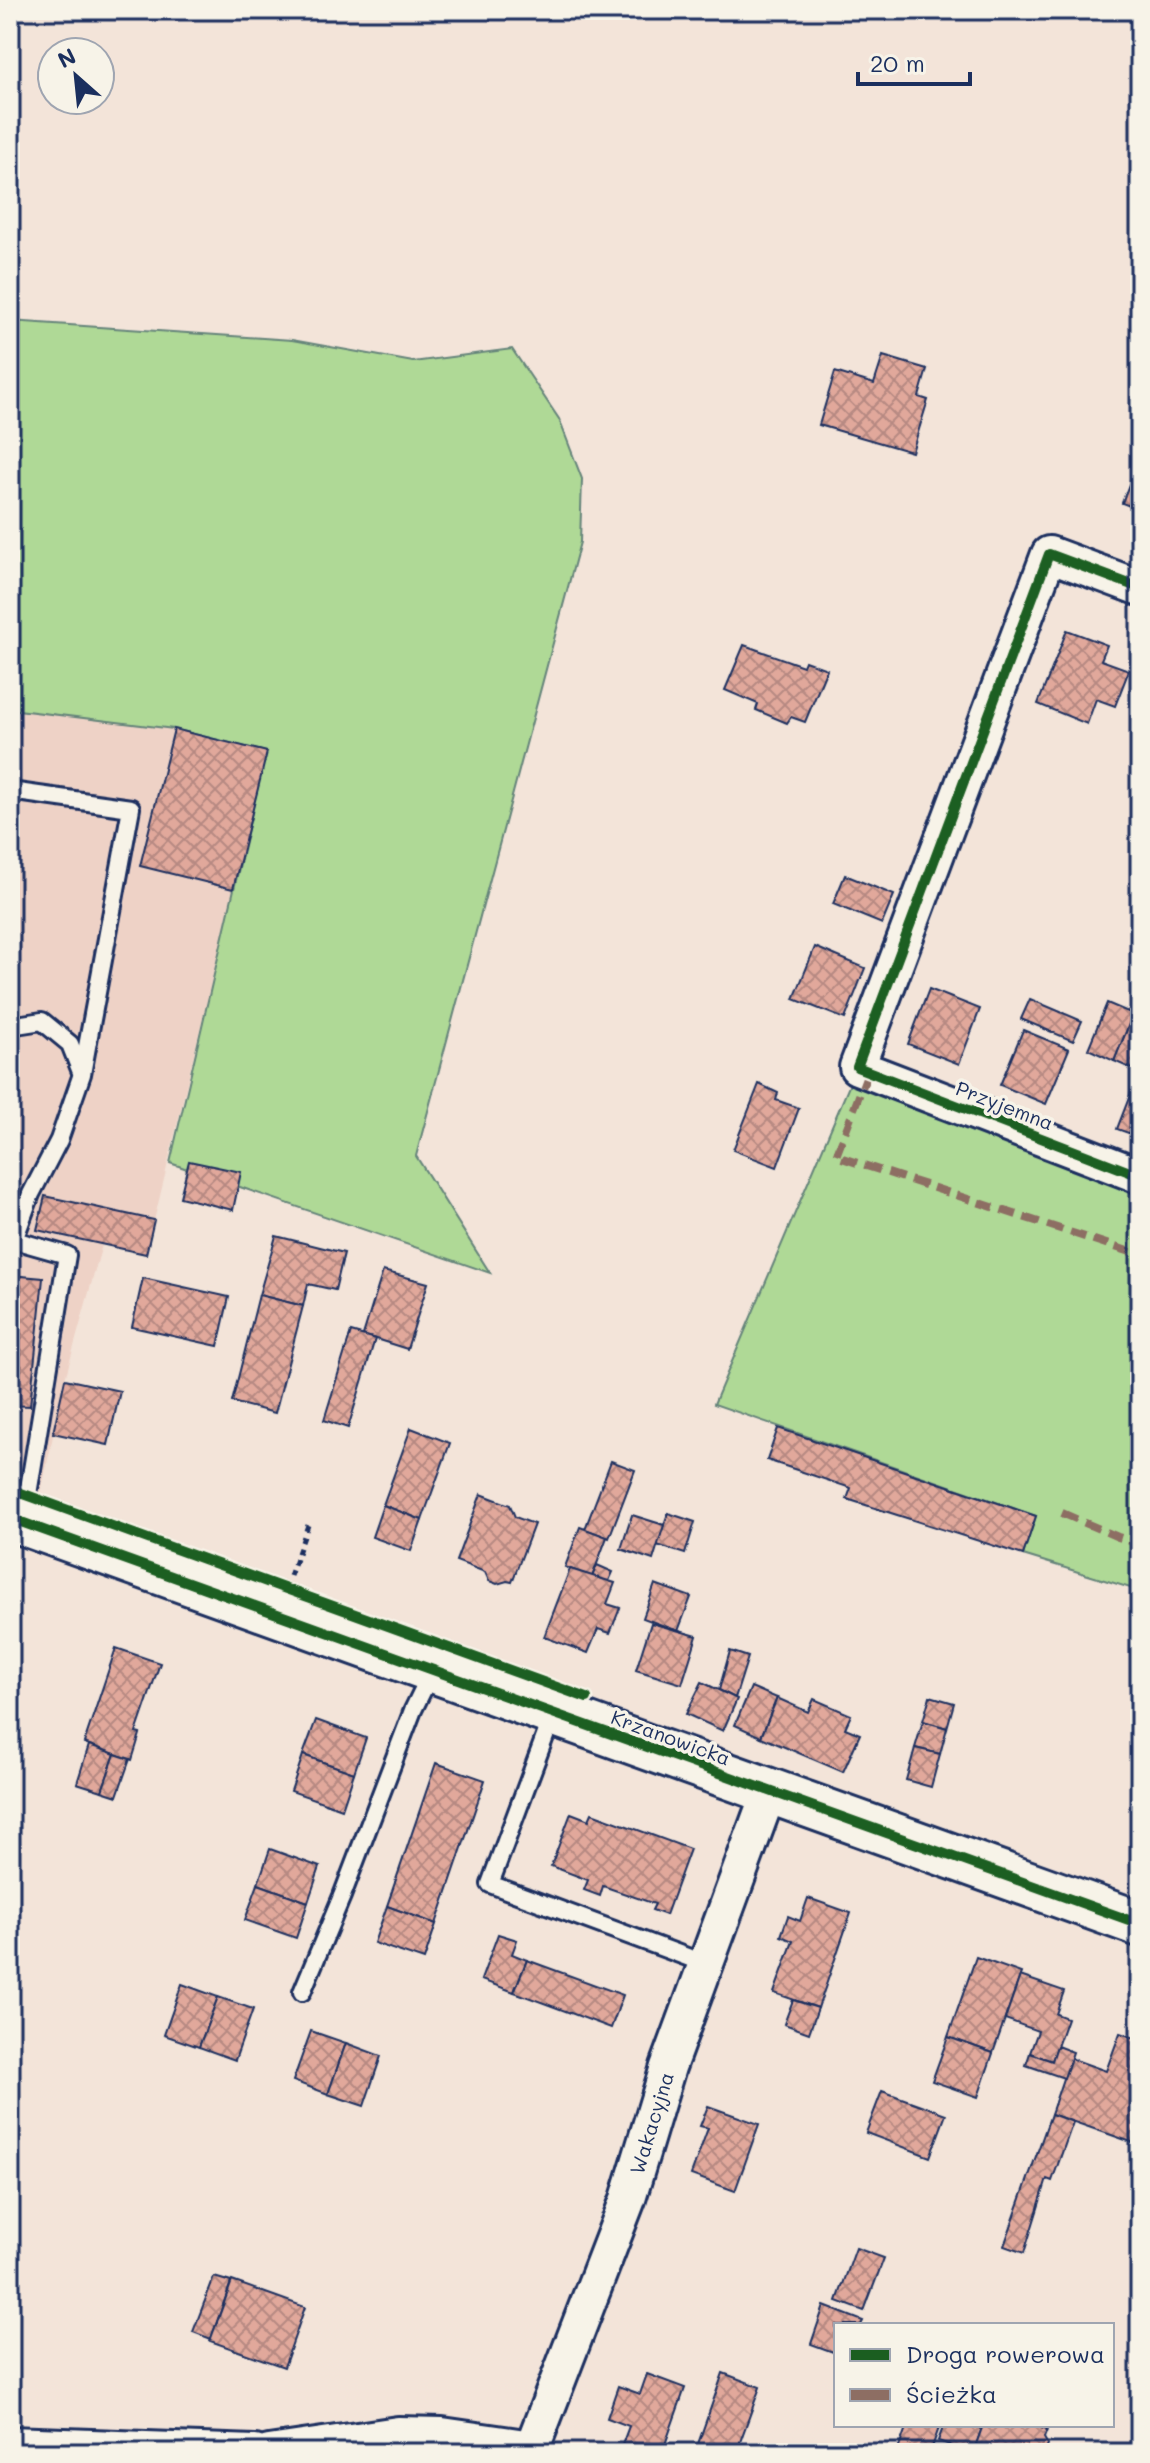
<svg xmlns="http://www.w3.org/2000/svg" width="1150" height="2463" viewBox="0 0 1150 2463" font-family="Mali,sans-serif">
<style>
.built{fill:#eed2c6}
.grass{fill:#afd996;stroke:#65847a;stroke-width:2}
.building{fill:url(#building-cross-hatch);stroke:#1b2f5e;stroke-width:2}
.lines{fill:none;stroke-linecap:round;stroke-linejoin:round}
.lane-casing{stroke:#1b2f5e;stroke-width:22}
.street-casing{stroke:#1b2f5e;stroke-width:40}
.secondary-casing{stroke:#1b2f5e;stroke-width:50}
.path{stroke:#1b2f5e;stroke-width:5;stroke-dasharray:6 6;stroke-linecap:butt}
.lane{stroke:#f7f3e8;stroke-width:16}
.street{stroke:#f7f3e8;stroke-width:34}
.secondary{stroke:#f7f3e8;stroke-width:44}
.quiet{stroke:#8d6e63;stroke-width:8;stroke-dasharray:16 8;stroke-linecap:butt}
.cycleway-casing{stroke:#f7f3e8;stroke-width:15}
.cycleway{stroke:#1b5e20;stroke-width:10}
.labels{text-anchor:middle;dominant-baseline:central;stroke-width:7;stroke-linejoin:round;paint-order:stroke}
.street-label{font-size:20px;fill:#1b2f5e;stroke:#f7f3e8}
</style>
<defs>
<pattern id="building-cross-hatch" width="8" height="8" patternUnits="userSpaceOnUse" patternTransform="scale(2)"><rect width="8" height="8" fill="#e1a89b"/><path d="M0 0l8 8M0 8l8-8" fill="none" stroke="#b68982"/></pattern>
</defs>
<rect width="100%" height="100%" fill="#f3e4d9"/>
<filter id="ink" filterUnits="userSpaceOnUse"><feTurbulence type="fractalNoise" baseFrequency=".0125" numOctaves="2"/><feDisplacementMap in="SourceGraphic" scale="16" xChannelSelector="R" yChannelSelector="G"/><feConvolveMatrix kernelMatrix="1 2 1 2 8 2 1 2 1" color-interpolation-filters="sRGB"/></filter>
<g filter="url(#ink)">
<!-- built -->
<path class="built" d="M 10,709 L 174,729 L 267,752 L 146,1254 L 102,1245 L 65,1379 L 34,1526 L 10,1518 Z"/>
<!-- grass -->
<g class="grass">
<path d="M 10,321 L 292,340 L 413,362 L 512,349 L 559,419 L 582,479 L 580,542 L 416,1156 L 490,1273 L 170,1163 L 266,752 L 174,729 L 10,709 Z"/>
<path d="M 857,1067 L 1140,1176 L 1140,1591 L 1023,1555 L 1036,1516 L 714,1404 Z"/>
</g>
<!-- building -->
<g class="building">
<path d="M 883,356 L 927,369 L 919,397 L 928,400 L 912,452 L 819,425 L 835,372 L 874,384 Z"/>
<path d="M 1140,467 L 1140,510 L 1122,503 L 1134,471 L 1138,472 Z"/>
<path d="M 1067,630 L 1107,645 L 1101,660 L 1129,670 L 1115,706 L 1096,699 L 1087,724 L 1038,704 Z"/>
<path d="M 744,645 L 803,666 L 805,661 L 827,669 L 805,722 L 791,717 L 787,723 L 756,710 L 758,704 L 725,690 Z"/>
<path d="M 174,729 L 267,752 L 233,889 L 140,866 Z"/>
<path d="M 845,875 L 894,895 L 882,924 L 833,904 Z"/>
<path d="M 815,947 L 865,968 L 845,1019 L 794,999 Z"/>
<path d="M 929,989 L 980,1009 L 959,1064 L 908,1044 Z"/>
<path d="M 1140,998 L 1140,1070 L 1139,1072 L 1114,1061 Z"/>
<path d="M 1030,999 L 1082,1021 L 1073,1041 L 1021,1019 Z"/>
<path d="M 1107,1003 L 1133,1014 L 1114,1061 L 1088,1049 Z"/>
<path d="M 1023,1030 L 1069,1049 L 1046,1104 L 1000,1085 Z"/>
<path d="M 1139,1072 L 1140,1073 L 1140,1137 L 1117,1129 Z"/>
<path d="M 759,1084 L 778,1093 L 776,1100 L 799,1108 L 777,1167 L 733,1150 Z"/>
<path d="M 189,1161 L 241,1172 L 233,1210 L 180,1197 Z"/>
<path d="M 45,1196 L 154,1220 L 146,1254 L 37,1230 Z"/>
<path d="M 276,1236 L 344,1253 L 335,1290 L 308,1284 L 303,1306 L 259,1295 Z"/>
<path d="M 383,1271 L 428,1283 L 407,1349 L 363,1335 Z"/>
<path d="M 10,1275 L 43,1278 L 30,1406 L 10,1405 Z"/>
<path d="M 143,1278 L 229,1297 L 218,1346 L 132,1327 Z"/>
<path d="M 259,1295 L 303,1306 L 275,1413 L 232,1402 Z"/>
<path d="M 351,1332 L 375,1339 L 348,1428 L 324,1420 Z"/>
<path d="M 65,1379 L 120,1391 L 108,1445 L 53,1433 Z"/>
<path d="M 411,1428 L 450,1443 L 422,1520 L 383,1505 Z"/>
<path d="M 778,1428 L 1036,1516 L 1023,1555 L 847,1499 L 851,1488 L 767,1460 Z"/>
<path d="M 611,1461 L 635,1470 L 609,1538 L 585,1529 Z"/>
<path d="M 481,1494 L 510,1505 L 515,1517 L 534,1524 L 512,1582 L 507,1581 L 497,1584 L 489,1581 L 485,1572 L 456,1561 Z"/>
<path d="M 383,1505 L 422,1520 L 411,1551 L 372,1537 Z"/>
<path d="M 668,1513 L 695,1522 L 685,1554 L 657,1545 Z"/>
<path d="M 632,1515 L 664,1525 L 653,1560 L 621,1549 Z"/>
<path d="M 580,1527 L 607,1537 L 592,1577 L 565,1567 Z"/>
<path d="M 597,1565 L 613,1572 L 608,1583 L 592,1577 Z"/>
<path d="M 570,1569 L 615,1583 L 607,1604 L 620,1608 L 610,1633 L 598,1629 L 588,1653 L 544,1637 Z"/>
<path d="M 655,1584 L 691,1597 L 678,1631 L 643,1618 Z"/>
<path d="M 651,1623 L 697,1636 L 682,1684 L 636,1670 Z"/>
<path d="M 116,1648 L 160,1663 L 136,1733 L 140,1734 L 132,1760 L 84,1743 Z"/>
<path d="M 730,1651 L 748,1657 L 735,1698 L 719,1690 Z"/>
<path d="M 702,1682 L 737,1699 L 723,1731 L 686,1714 Z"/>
<path d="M 751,1687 L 777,1698 L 761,1737 L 735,1725 Z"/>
<path d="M 930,1696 L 954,1703 L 947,1728 L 923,1721 Z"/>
<path d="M 777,1698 L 808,1712 L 814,1699 L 851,1715 L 845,1728 L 860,1734 L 843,1772 L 761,1737 Z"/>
<path d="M 316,1720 L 366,1738 L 354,1773 L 303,1755 Z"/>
<path d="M 923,1721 L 947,1728 L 940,1754 L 915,1748 Z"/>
<path d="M 89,1745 L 115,1754 L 102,1791 L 77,1783 Z"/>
<path d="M 915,1748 L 940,1754 L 931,1787 L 906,1780 Z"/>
<path d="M 115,1754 L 130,1759 L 117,1796 L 102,1791 Z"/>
<path d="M 303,1755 L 354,1773 L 342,1809 L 291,1791 Z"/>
<path d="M 436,1763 L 485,1780 L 436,1924 L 387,1906 Z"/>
<path d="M 571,1813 L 589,1820 L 592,1813 L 690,1849 L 666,1915 L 652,1910 L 655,1904 L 603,1886 L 600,1896 L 584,1890 L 588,1880 L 551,1866 Z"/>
<path d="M 270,1849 L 320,1867 L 308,1902 L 258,1884 Z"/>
<path d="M 258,1884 L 308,1902 L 296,1938 L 245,1920 Z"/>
<path d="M 808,1898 L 851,1913 L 818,2008 L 774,1993 L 793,1941 L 781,1936 L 788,1916 L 800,1921 Z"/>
<path d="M 387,1906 L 436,1924 L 424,1960 L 374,1943 Z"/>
<path d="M 498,1934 L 517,1940 L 512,1954 L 527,1960 L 514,1992 L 481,1980 Z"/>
<path d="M 976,1957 L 1021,1973 L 993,2053 L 948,2037 Z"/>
<path d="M 527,1960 L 623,1995 L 611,2028 L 514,1992 Z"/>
<path d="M 1020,1976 L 1064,1991 L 1056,2014 L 1067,2018 L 1052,2061 L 1030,2053 L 1038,2031 L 1005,2019 Z"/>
<path d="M 182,1984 L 218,1997 L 199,2047 L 164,2035 Z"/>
<path d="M 218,1997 L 253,2009 L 235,2060 L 199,2047 Z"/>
<path d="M 793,2000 L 818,2008 L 809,2033 L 784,2024 Z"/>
<path d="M 1140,2022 L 1140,2145 L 1051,2114 L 1070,2058 L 1106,2071 L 1120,2033 L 1135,2038 Z"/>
<path d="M 311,2031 L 346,2043 L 328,2094 L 293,2081 Z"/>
<path d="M 948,2037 L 993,2053 L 978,2097 L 932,2081 Z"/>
<path d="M 346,2043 L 381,2056 L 364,2106 L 328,2094 Z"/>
<path d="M 1057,2046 L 1073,2052 L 1064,2078 L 1026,2065 L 1030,2053 L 1052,2061 Z"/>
<path d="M 882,2091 L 946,2114 L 930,2157 L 866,2133 Z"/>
<path d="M 708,2106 L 759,2124 L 735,2191 L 691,2175 L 708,2128 L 700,2126 Z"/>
<path d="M 1051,2114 L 1073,2122 L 1052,2181 L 1047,2179 L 1024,2253 L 1004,2246 Z"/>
<path d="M 856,2248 L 884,2258 L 864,2311 L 837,2301 Z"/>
<path d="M 214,2277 L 231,2282 L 211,2339 L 193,2332 Z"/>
<path d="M 232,2281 L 305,2307 L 284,2367 L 210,2341 Z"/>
<path d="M 824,2306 L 863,2321 L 861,2325 L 836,2325 L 836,2353 L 811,2344 Z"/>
<path d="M 723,2373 L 760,2387 L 736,2453 L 724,2453 L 698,2444 Z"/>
<path d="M 647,2374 L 685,2388 L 662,2453 L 644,2453 L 622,2445 L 629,2426 L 607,2418 L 618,2386 L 640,2394 Z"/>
<path d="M 907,2425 L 940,2425 L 930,2453 L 897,2453 Z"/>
<path d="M 944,2425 L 983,2425 L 973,2453 L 938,2441 Z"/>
<path d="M 983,2425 L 1034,2425 L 1047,2430 L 1044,2438 L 1048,2445 L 1045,2453 L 973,2453 Z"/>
</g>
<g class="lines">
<!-- lane casing -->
<g class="lane-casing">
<g id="lane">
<path d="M 10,791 L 131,808 L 82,1074 L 59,1140 L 31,1194 L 14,1240 L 67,1255 L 24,1519"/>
<path d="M 10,1026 L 42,1021 L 70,1044 L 81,1072"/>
<path d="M 553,1715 L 490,1884 L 706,1964"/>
<path d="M 302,1992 L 342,1896 L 413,1710 L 432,1671"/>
</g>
</g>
<!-- street casing -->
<g class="street-casing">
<g id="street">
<path d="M 1140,588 L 1049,554 L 857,1067 L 1140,1176"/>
<path d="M 10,2444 L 255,2453"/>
<path d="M 269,2453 L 398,2434 L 442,2435 L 532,2448"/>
<path d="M 530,2453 L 628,2199 L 668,2067 L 769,1792"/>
</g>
</g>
<!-- secondary casing -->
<g class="secondary-casing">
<path id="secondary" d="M 10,1518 L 1140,1924"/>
</g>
<!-- path -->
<path class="path" d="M 290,1576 L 308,1525"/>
<!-- lane -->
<use href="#lane" class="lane"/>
<!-- street -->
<use href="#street" class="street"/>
<!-- secondary -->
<use href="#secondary" class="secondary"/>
<!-- quiet -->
<g class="quiet">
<path d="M 868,1072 L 836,1156 L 1140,1255"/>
<path d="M 1062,1513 L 1118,1537 L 1140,1544"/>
</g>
<!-- cycleway casing -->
<g class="cycleway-casing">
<g id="cycleway">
<path d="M 1140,588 L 1049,554 L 857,1067 L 1140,1176"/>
<path d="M 10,1489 L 587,1698"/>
<path d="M 10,1518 L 1140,1924"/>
</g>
</g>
<!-- cycleway -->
<use href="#cycleway" class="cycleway"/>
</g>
</g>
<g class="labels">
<!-- street labels -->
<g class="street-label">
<text transform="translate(1005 1105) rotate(21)">Przyjemna</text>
<text transform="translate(671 1737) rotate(20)">Krzanowicka</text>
<text transform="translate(651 2123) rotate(-73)">Wakacyjna</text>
</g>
</g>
<!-- margin -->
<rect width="1150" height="2463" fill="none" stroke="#f7f3e8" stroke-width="40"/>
<rect x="20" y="20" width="1110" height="2423" fill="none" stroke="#1b2f5e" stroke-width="3" filter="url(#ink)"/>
<!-- legend -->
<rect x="834" y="2323" width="280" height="104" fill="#f7f3e8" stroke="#9fa5b1" stroke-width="2"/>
<rect x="850" y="2349" width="40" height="12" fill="#1b5e20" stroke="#9fa5b1" stroke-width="2"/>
<text x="906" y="2363" font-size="24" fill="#1b2f5e">Droga rowerowa</text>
<rect x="850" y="2389" width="40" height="12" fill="#8d6e63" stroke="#9fa5b1" stroke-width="2"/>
<text x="906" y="2403" font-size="24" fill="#1b2f5e">Ścieżka</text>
<!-- north arrow -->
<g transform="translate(76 76) rotate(333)"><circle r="38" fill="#f7f3e8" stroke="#9fa5b1" stroke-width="2"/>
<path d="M0-6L14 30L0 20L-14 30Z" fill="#1b2f5e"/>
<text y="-12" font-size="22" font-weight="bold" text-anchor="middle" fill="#1b2f5e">N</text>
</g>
<!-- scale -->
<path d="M858 72v12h112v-12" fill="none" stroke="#1b2f5e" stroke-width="4"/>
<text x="870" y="72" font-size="24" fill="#1b2f5e" stroke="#f7f3e8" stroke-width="6" paint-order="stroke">20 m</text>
</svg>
